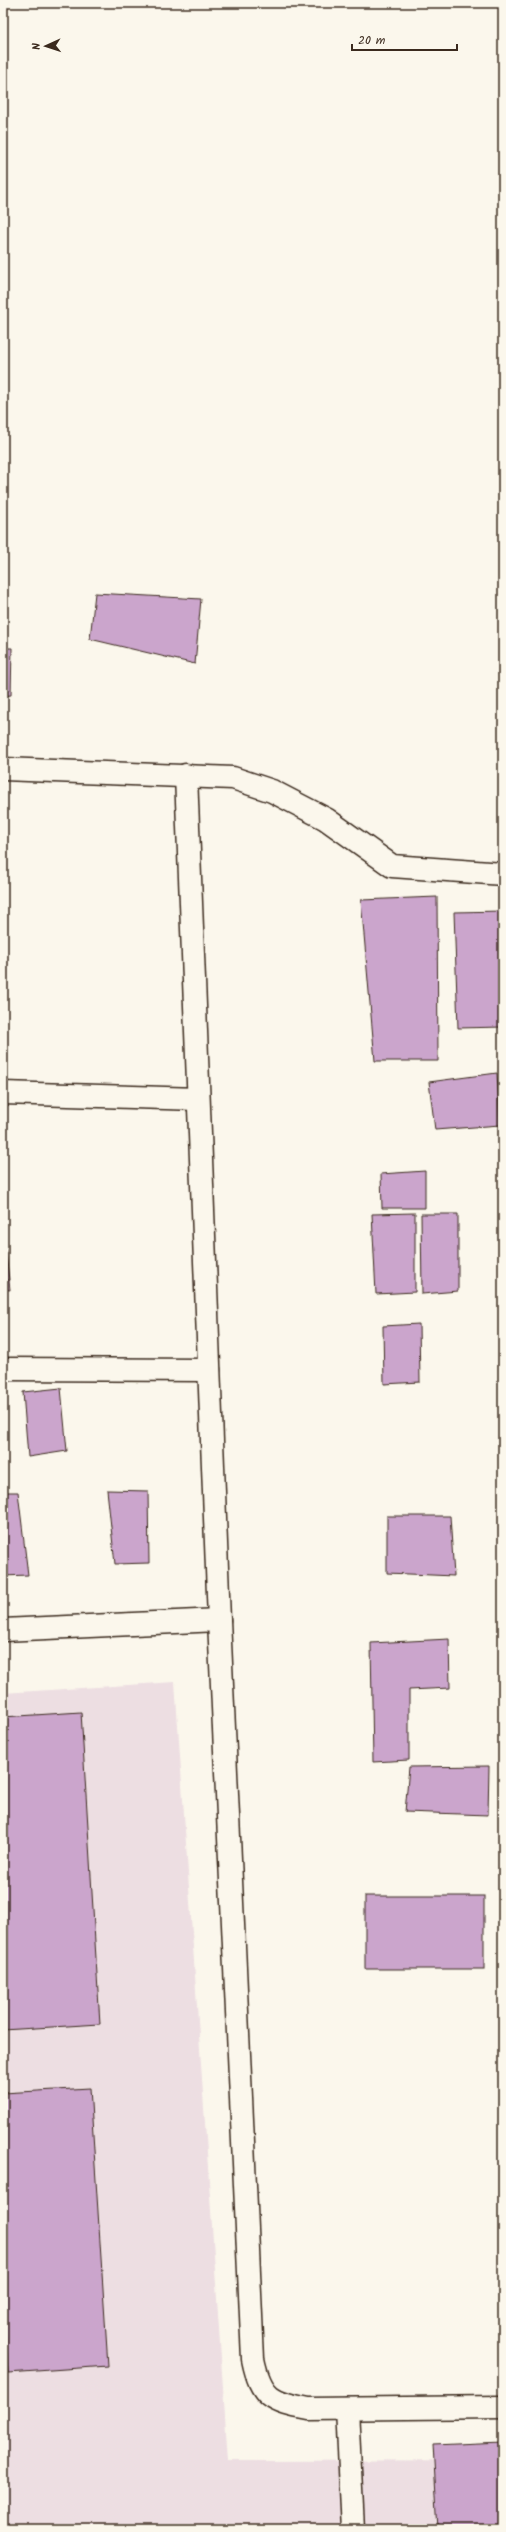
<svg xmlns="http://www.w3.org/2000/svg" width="506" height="2532" viewBox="0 0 506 2532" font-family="Kalam,sans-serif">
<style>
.built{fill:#eddee2}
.building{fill:#cba5cc;stroke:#3b2a1e}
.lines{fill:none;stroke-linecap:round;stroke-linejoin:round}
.street-casing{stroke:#3b2a1e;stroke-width:25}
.street{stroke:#fbf7ec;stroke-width:22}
</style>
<rect width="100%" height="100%" fill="#fbf7ec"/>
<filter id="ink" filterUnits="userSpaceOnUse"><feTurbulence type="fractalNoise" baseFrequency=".025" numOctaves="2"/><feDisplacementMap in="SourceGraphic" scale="8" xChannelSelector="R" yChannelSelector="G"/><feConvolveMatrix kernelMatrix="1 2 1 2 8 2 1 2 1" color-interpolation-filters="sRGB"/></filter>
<g filter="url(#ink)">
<!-- built -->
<path class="built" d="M 175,1682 L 228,2461 L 503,2460 L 503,2529 L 3,2529 L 3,1693 Z"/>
<!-- building -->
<g class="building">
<path d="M 95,593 L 201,599 L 195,664 L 90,639 Z"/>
<path d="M 3,648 L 12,648 L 11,695 L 3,696 Z"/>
<path d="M 437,897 L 438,1061 L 375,1061 L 361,900 Z"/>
<path d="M 503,911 L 503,1027 L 458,1028 L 454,912 Z"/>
<path d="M 497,1073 L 500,1125 L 435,1130 L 429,1082 Z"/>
<path d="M 425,1171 L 425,1208 L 382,1208 L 381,1174 Z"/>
<path d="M 415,1213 L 415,1292 L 376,1294 L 372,1214 Z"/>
<path d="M 421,1214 L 458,1214 L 458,1291 L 422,1294 Z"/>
<path d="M 3,1223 L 10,1290 L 3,1289 Z"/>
<path d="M 419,1324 L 420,1382 L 384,1384 L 383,1326 Z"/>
<path d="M 61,1388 L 67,1451 L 28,1457 L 23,1392 Z"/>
<path d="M 107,1490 L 148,1491 L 149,1563 L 115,1564 Z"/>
<path d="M 3,1492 L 18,1492 L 28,1575 L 3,1576 Z"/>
<path d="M 387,1516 L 450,1516 L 454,1576 L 387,1573 Z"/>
<path d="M 449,1639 L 450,1688 L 409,1690 L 409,1760 L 373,1762 L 371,1643 Z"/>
<path d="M 81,1712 L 100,2024 L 3,2030 L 3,1717 Z"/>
<path d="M 489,1766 L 488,1815 L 405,1812 L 409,1767 Z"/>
<rect x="365" y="1896" width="119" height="73"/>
<path d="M 90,2088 L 108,2366 L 8,2373 L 3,2293 L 3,2093 Z"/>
<path d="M 503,2442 L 503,2529 L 438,2529 L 433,2445 Z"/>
</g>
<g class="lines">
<!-- street casing -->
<g class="street-casing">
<g id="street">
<path d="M 3,769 L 233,778 L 272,791 L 326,819 L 392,866 L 503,874"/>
<path d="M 186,775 L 219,1620 L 253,2359 C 261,2398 272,2402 309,2409 L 503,2407"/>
<path d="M 3,1093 L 198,1099"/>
<path d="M 3,1369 L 209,1370"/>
<path d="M 3,1630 L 219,1620"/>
<path d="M 347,2409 L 353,2529"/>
</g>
</g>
<!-- street -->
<use href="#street" class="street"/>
</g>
</g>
<!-- margin -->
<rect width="506" height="2532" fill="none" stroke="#fbf7ec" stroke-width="16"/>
<rect x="8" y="8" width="490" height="2516" fill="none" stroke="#3b2a1e" stroke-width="1.5" filter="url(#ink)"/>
<!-- north arrow -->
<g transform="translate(46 46) rotate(267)" stroke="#fbf7ec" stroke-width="3" paint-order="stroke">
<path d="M0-3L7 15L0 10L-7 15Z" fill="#3b2a1e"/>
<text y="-6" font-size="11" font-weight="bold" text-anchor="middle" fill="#3b2a1e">N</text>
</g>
<!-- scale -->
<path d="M352 44v6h105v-6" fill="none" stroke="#3b2a1e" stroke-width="2"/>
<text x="358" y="44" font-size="12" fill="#3b2a1e" stroke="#fbf7ec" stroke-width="3" paint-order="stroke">20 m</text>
</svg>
